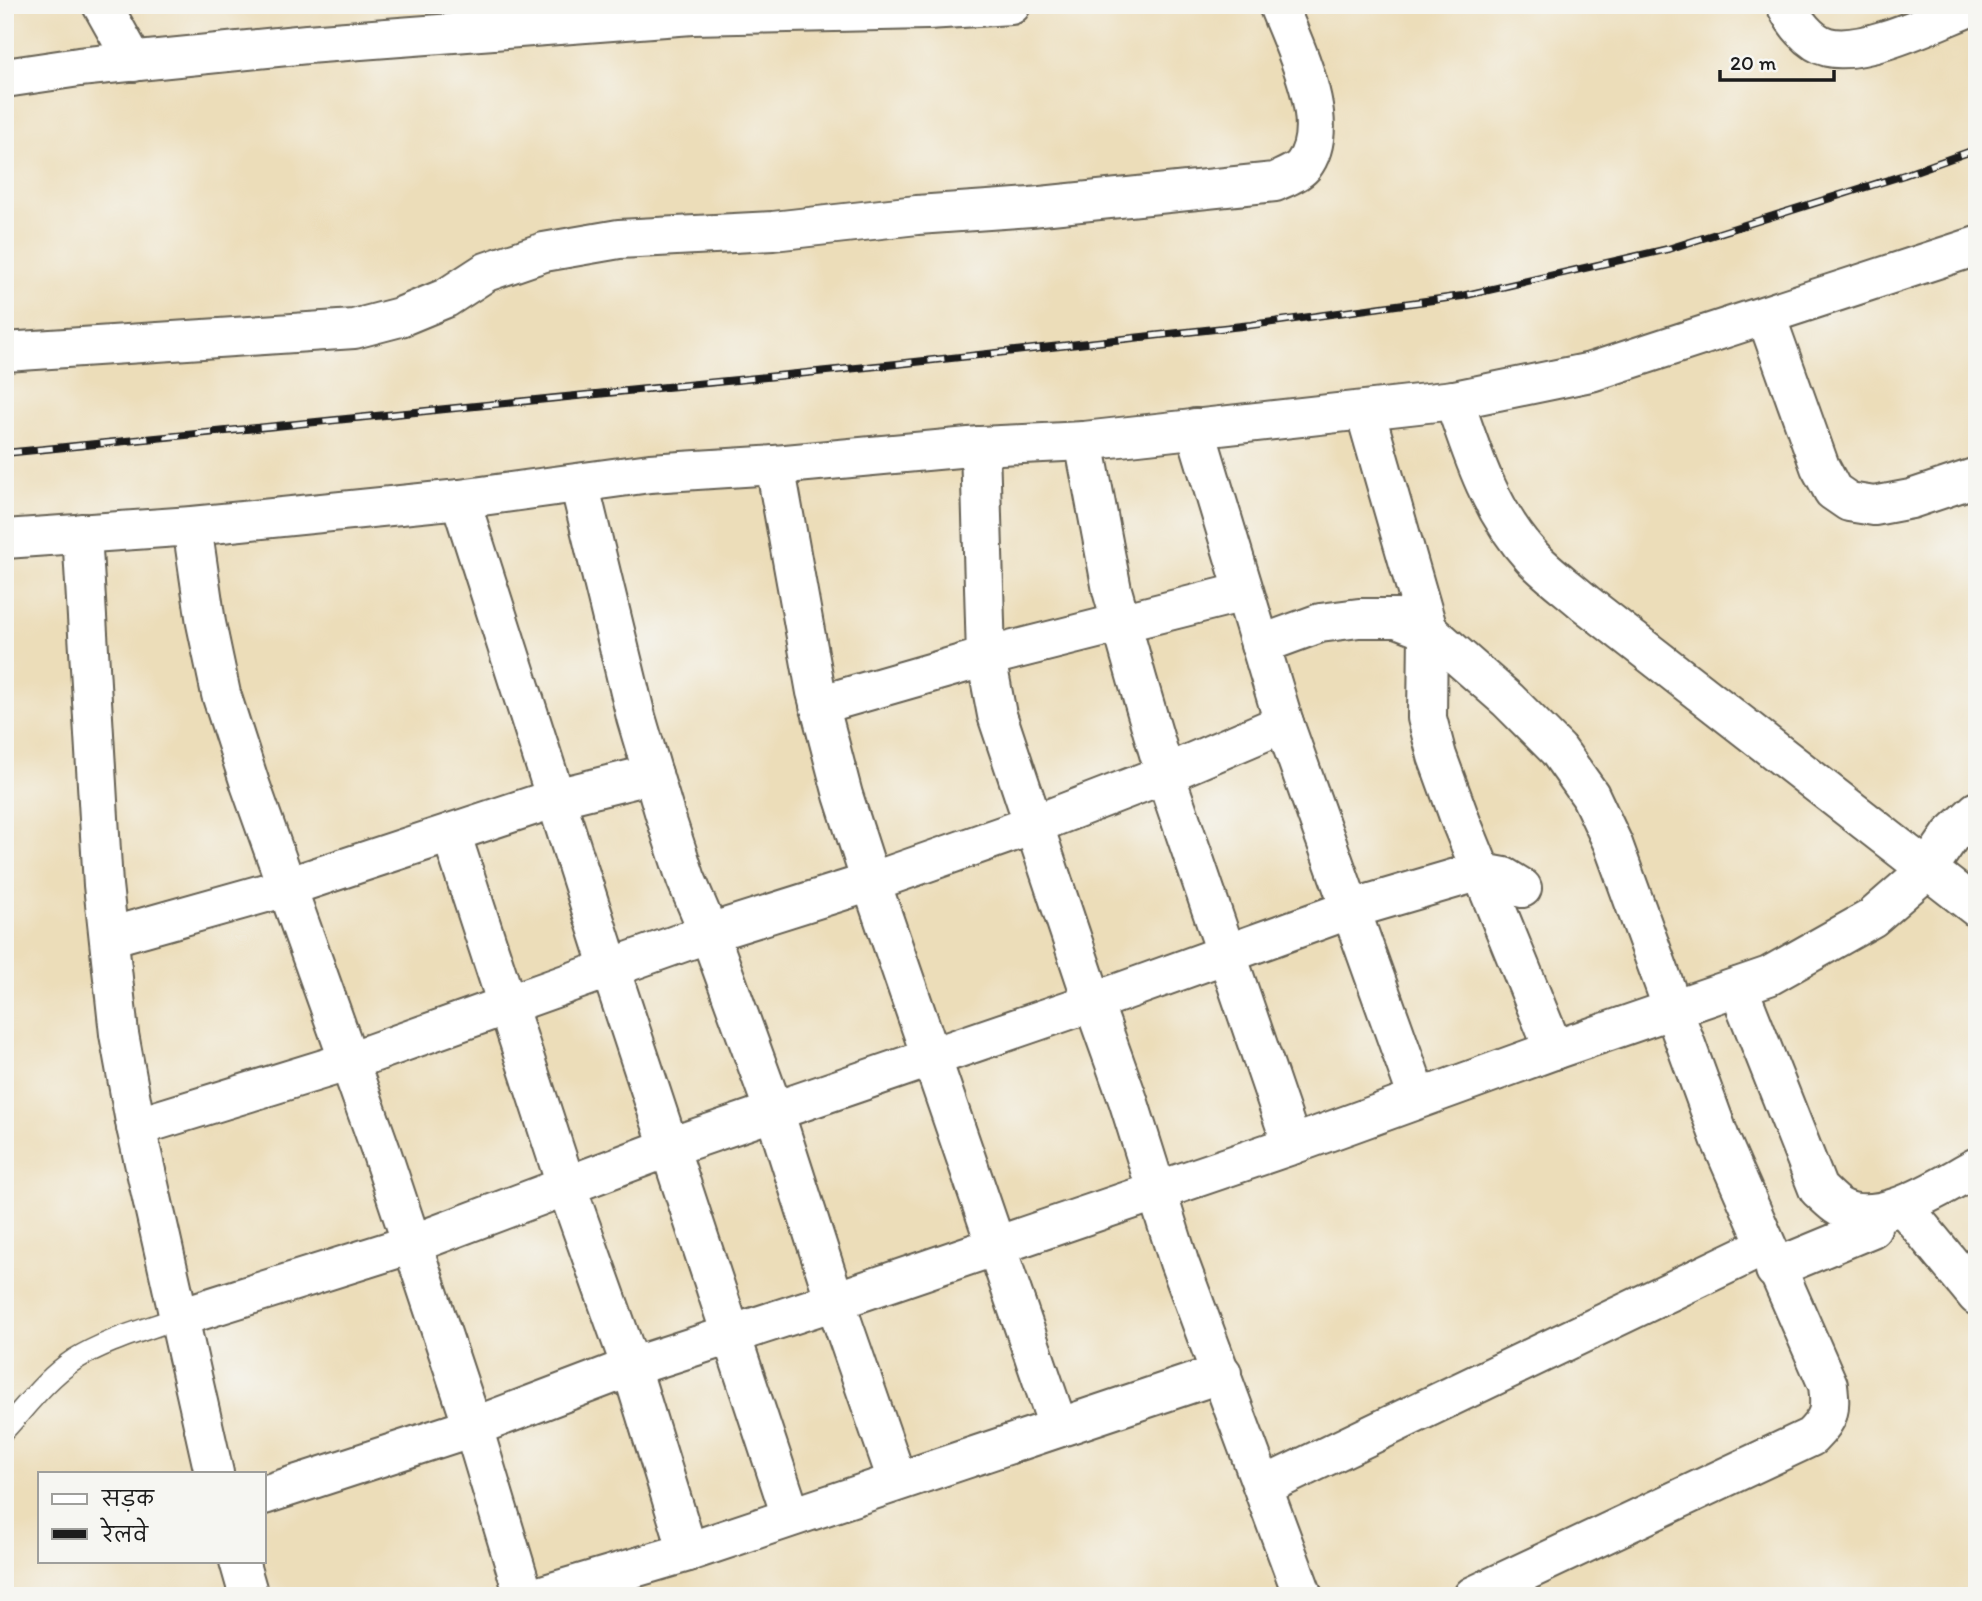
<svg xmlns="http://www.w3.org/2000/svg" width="1982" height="1601" viewBox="0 0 1982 1601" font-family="Itim,'Playpen Sans Deva',sans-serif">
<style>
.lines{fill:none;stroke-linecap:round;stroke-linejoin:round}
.service-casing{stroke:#656053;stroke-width:24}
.minor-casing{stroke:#656053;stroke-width:42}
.tertiary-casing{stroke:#656053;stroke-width:42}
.service{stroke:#fff;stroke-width:21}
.minor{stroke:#fff;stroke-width:38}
.tertiary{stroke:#fff;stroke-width:38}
.rail-casing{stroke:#1c1c1c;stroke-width:8}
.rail{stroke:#f6f6f2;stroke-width:5;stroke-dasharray:16;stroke-linecap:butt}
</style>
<rect width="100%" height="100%" fill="#f6f6f2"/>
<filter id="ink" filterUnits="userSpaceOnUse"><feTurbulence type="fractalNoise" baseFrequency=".0143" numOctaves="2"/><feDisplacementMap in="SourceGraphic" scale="14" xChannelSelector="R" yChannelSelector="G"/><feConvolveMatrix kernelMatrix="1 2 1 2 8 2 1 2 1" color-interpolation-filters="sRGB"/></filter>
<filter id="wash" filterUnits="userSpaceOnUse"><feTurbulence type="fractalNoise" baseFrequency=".00686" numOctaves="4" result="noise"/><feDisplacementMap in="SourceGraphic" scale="28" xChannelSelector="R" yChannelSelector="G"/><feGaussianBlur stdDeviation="1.57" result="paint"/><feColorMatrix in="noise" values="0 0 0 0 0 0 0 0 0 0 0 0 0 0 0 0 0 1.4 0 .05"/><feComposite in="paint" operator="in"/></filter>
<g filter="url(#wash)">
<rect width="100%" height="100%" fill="#ecddb9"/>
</g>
<g filter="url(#ink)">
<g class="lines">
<!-- service casing -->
<g class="service-casing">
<path id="service" d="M 5,1429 C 27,1405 47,1378 74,1360 C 106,1340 145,1330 180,1317"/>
</g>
<!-- minor casing -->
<g class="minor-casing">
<g id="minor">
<path d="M 102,5 L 134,62"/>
<path d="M 5,78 L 79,67 L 307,44 L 692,15 L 927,10 L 1011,5"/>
<path d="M 1766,316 L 1820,467 L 1833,491 L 1849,502 L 1874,506 L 1911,499 L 1977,477"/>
<path d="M 5,352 L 354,329 L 400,317 L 446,298 L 486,272 L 544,252 L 619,239 L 773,231 L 917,215 L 1031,207 L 1275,182 C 1283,178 1297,173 1303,166 C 1335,125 1294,47 1278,5"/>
<path d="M 1454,400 C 1473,457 1491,512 1532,557 C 1548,574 1568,588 1585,603 L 1977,908"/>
<path d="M 1365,411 L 1428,630 L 1427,718 L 1437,756 L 1461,822 L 1554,1050"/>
<path d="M 1195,428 L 1284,723 L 1418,1098"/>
<path d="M 1084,441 L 1112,590 L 1137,679 L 1165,774 L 1292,1145"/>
<path d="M 980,446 L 986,657 L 997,715 L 1093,1002 L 1128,1100 L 1179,1262 L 1303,1596"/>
<path d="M 775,465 L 816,692 L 843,795 L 871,882 L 1058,1426"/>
<path d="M 579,483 L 636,717 L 665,815 L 686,879 L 709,933 L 774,1111 L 835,1301 L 897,1480"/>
<path d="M 460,499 L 610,968 L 791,1516"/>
<path d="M 192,526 L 206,623 L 221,694 L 250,784 L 381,1151 L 473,1427 L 524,1596"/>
<path d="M 1260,645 L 1320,623 L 1359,618 L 1397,618 L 1428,630 L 1508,700 L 1558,750 L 1590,795 L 1613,844 L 1721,1141 L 1828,1385 C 1831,1411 1830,1418 1811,1437 L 1473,1596"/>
<path d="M 819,705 L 986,657 L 1244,592"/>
<path d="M 451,833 L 566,1185 L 631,1367 L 688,1552"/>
<path d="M 109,937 L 287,887 L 556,798 L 653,774"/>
<path d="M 1738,987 L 1818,1189 C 1825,1195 1832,1203 1839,1207 C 1878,1230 1942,1185 1977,1167"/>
<path d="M 136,1127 L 350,1061 L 709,933 L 871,882 L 1033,825 L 1165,774 L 1284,723"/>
<path d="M 1903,1206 L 1977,1296"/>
<path d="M 1775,1270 L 1785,1264 L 1872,1228"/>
<path d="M 180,1317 L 412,1244 L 670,1147 L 1093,1002 L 1351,909 L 1477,872 L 1504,877 L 1522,888"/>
<path d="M 1264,1486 L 1765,1246"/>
<path d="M 264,1495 L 473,1427 L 631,1367 L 835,1301 L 1292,1145 L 1554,1050 L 1769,976 L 1872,918 L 1927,870 L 1951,835 L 1977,811"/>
<path d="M 539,1596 L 688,1552 L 1222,1373"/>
</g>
</g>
<!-- tertiary casing -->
<g class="tertiary-casing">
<g id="tertiary">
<path d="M 1786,5 C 1794,21 1810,43 1828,47 C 1866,56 1938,19 1975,5"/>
<path d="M 82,533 L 103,885 L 119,1034 L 136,1127 L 214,1473"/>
<path d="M 5,539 L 192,526 L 460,499 L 650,473 L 775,465 L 980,446 L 1084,441 L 1454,400 L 1591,372 L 1977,246"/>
<path d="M 239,1561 L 249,1596"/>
</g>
</g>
<!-- service -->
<use href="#service" class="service"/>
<!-- minor -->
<use href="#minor" class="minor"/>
<!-- tertiary -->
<use href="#tertiary" class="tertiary"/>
<!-- rail casing -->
<g class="rail-casing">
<path id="rail" d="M 5,453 L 897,364 L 1251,325 L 1462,296 L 1668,249 L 1904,175 L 1977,149"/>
</g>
<!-- rail -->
<use href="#rail" class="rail"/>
</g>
</g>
<!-- margin -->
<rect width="1982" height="1601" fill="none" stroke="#f6f6f2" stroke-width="28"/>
<!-- legend -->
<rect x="38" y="1472" width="228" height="91" fill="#f6f6f2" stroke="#9f9f9c" stroke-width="2"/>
<rect x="52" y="1494" width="35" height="10" fill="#ffffff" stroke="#9f9f9c" stroke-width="2"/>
<text x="102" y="1506" font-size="21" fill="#1c1c1c">सड़क</text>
<rect x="52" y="1529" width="35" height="10" fill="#1c1c1c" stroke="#9f9f9c" stroke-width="2"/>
<text x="102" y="1542" font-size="21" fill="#1c1c1c">रेलवे</text>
<!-- scale -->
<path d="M1720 70v10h114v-10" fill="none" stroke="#1c1c1c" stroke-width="3.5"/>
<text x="1730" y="70" font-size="21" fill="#1c1c1c" stroke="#f6f6f2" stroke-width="5" paint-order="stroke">20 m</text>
</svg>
